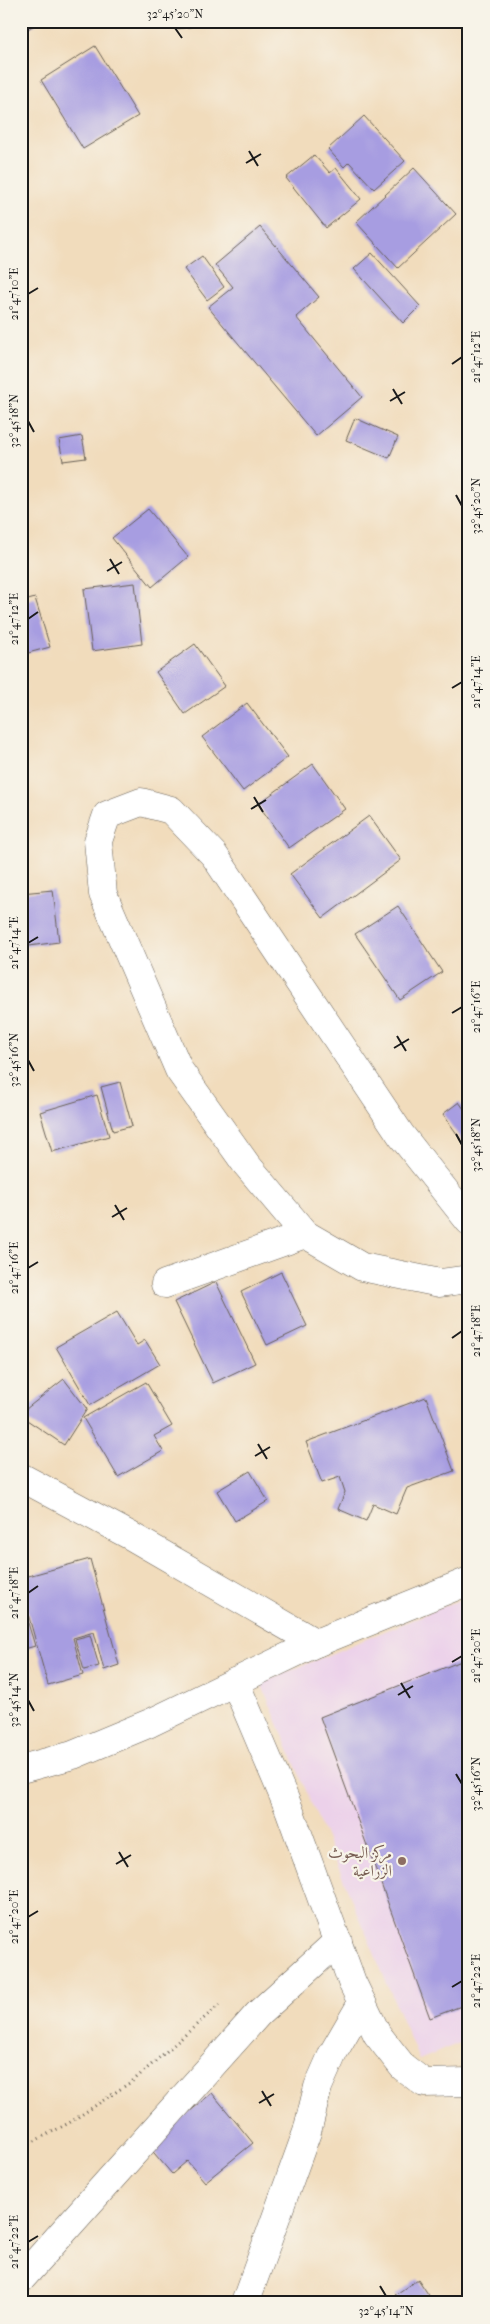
<svg xmlns="http://www.w3.org/2000/svg" width="490" height="2324" viewBox="0 0 490 2324" font-family="'IM FELL French Canon',Amiri,serif">
<style>
.built{fill:#ecd1ea}
.building{fill:#a79de1}
.lines{fill:none;stroke-linecap:round;stroke-linejoin:round}
.street-casing{stroke:#675f54;stroke-width:29}
.path{stroke:#675f54;stroke-width:3;stroke-dasharray:1 4;stroke-linecap:butt}
.street{stroke:#fff;stroke-width:28}
.ticks{fill:none;stroke:#1c1c1c;stroke-width:2}
.education-dot{fill:#8d6e63;stroke:#f7f3e8;stroke-width:2}
.labels{text-anchor:middle;dominant-baseline:central;stroke-width:4.5;stroke-linejoin:round;paint-order:stroke}
.education-label{font-size:16px;fill:#785e54;stroke:#f7f3e8;text-anchor:end}
.neatline{fill:none;stroke:#1c1c1c;stroke-width:2}
.ticks-label{font-size:12px;text-anchor:middle;fill:#1c1c1c}
</style>
<rect width="100%" height="100%" fill="#f7f3e8"/>
<filter id="ink" filterUnits="userSpaceOnUse"><feTurbulence type="fractalNoise" baseFrequency=".02" numOctaves="2"/><feDisplacementMap in="SourceGraphic" scale="10" xChannelSelector="R" yChannelSelector="G"/><feConvolveMatrix kernelMatrix="1 2 1 2 8 2 1 2 1" color-interpolation-filters="sRGB"/></filter>
<filter id="wash" filterUnits="userSpaceOnUse"><feTurbulence type="fractalNoise" baseFrequency=".0096" numOctaves="4" result="noise"/><feDisplacementMap in="SourceGraphic" scale="20" xChannelSelector="R" yChannelSelector="G"/><feGaussianBlur stdDeviation="1.12" result="paint"/><feColorMatrix in="noise" values="0 0 0 0 0 0 0 0 0 0 0 0 0 0 0 0 0 1.4 0 .05"/><feComposite in="paint" operator="in"/></filter>
<g filter="url(#wash)">
<rect width="100%" height="100%" fill="#f1dcbc"/>
<!-- built -->
<path class="built" d="M 469,1596 L 469,2039 L 419,2060 L 261,1683 Z"/>
<g id="blocks">
<!-- building -->
<g class="building">
<path d="M 21,21 L 41,21 L 21,33 Z"/>
<path d="M 176,21 L 219,21 L 219,22 L 177,29 Z"/>
<path d="M 95,46 L 138,116 L 83,149 L 41,80 Z"/>
<path d="M 364,116 L 405,161 L 374,189 L 349,162 L 344,167 L 328,149 Z"/>
<path d="M 314,155 L 330,173 L 336,168 L 361,199 L 326,228 L 286,178 Z"/>
<path d="M 414,168 L 456,214 L 398,268 L 356,222 Z"/>
<path d="M 260,227 L 319,297 L 296,317 L 362,397 L 316,436 L 208,307 L 233,287 L 215,265 Z"/>
<path d="M 372,253 L 420,306 L 403,323 L 354,269 Z"/>
<path d="M 202,256 L 224,287 L 207,300 L 184,269 Z"/>
<path d="M 355,418 L 398,437 L 389,458 L 346,440 Z"/>
<path d="M 82,436 L 86,458 L 63,461 L 59,440 Z"/>
<path d="M 148,509 L 188,557 L 152,587 L 112,538 Z"/>
<path d="M 135,583 L 142,644 L 92,651 L 84,589 Z"/>
<path d="M 35,598 L 50,647 L 21,655 L 21,602 Z"/>
<path d="M 195,644 L 225,686 L 185,714 L 156,672 Z"/>
<path d="M 247,703 L 288,757 L 243,791 L 202,737 Z"/>
<path d="M 313,764 L 345,809 L 289,848 L 258,804 Z"/>
<path d="M 369,816 L 401,860 L 323,918 L 290,874 Z"/>
<path d="M 53,890 L 59,942 L 21,947 L 21,893 Z"/>
<path d="M 398,906 L 442,972 L 400,1000 L 355,934 Z"/>
<path d="M 120,1082 L 132,1126 L 113,1131 L 101,1087 Z"/>
<path d="M 97,1095 L 109,1136 L 52,1152 L 40,1112 Z"/>
<path d="M 459,1102 L 469,1116 L 469,1151 L 443,1114 Z"/>
<path d="M 281,1272 L 307,1326 L 267,1345 L 241,1292 Z"/>
<path d="M 216,1282 L 255,1363 L 213,1383 L 174,1302 Z"/>
<path d="M 117,1312 L 137,1345 L 145,1340 L 160,1364 L 90,1405 L 56,1347 Z"/>
<path d="M 64,1379 L 87,1409 L 64,1445 L 21,1416 L 21,1413 Z"/>
<path d="M 146,1382 L 172,1426 L 154,1436 L 163,1451 L 118,1477 L 83,1418 Z"/>
<path d="M 426,1397 L 454,1471 L 407,1488 L 396,1514 L 373,1504 L 366,1521 L 338,1509 L 345,1492 L 340,1477 L 322,1483 L 306,1442 Z"/>
<path d="M 250,1471 L 268,1501 L 235,1521 L 217,1491 Z"/>
<path d="M 90,1559 L 119,1665 L 104,1670 L 94,1632 L 73,1638 L 83,1675 L 48,1685 L 21,1589 L 21,1578 Z"/>
<path d="M 21,1600 L 35,1646 L 21,1650 Z"/>
<path d="M 90,1635 L 99,1666 L 84,1670 L 75,1639 Z"/>
<path d="M 469,1658 L 469,2003 L 430,2018 L 320,1717 Z"/>
<path d="M 212,2093 L 253,2143 L 205,2182 L 187,2161 L 172,2174 L 148,2146 Z"/>
<path d="M 418,2279 L 434,2303 L 400,2303 L 395,2295 Z"/>
</g>
</g>
</g>
<g filter="url(#ink)">
<use href="#blocks" fill-opacity="0" stroke="#675f54" stroke-width="1"/>
<g class="lines">
<!-- street casing -->
<g class="street-casing">
<g id="street">
<path d="M 469,1221 L 401,1135 L 214,855 L 171,810 L 141,802 L 107,815 L 98,841 L 103,894 L 179,1070 L 246,1164 L 305,1234 L 362,1267 L 440,1283 L 469,1279"/>
<path d="M 165,1284 L 305,1234"/>
<path d="M 21,1477 L 131,1536 L 316,1643"/>
<path d="M 235,1682 L 289,1809 L 352,1982 L 377,2034 L 403,2067 L 424,2083 L 469,2082"/>
<path d="M 21,1769 L 73,1755 L 150,1723 L 316,1643 L 469,1581"/>
<path d="M 21,2279 L 258,2014 L 338,1941"/>
<path d="M 245,2303 L 307,2132 L 318,2087 L 333,2053 L 362,2003"/>
</g>
</g>
<!-- path -->
<path class="path" d="M 21,2148 L 69,2123 L 134,2080 L 219,2005"/>
<!-- street -->
<use href="#street" class="street"/>
</g>
</g>
<!-- ticks -->
<path class="ticks" d="M 175,28 L 182,38M 249,151 L 258,166M 246,163 L 261,154M 28,294 L 38,288M 452,364 L 462,357M 393,389 L 402,404M 390,401 L 405,392M 28,421 L 34,432M 456,495 L 462,506M 110,559 L 119,574M 107,571 L 122,562M 28,619 L 38,612M 452,688 L 462,682M 254,797 L 263,812M 251,809 L 266,800M 28,943 L 38,937M 452,1013 L 462,1007M 397,1036 L 406,1051M 394,1048 L 409,1039M 28,1060 L 34,1071M 456,1134 L 462,1145M 115,1205 L 124,1220M 112,1217 L 127,1208M 28,1268 L 38,1262M 452,1338 L 462,1331M 258,1444 L 267,1459M 255,1456 L 270,1447M 28,1593 L 38,1586M 452,1662 L 462,1656M 401,1683 L 410,1698M 398,1695 L 413,1686M 28,1700 L 34,1711M 456,1774 L 462,1784M 119,1852 L 128,1867M 116,1864 L 131,1855M 28,1917 L 38,1911M 452,1987 L 462,1981M 262,2091 L 271,2106M 259,2103 L 274,2094M 28,2242 L 38,2236M 380,2286 L 386,2296"/>
<!-- markers -->
<circle class="education-dot" cx="402" cy="1861" r="5"/>
<g class="labels">
<!-- education labels -->
<g class="education-label">
<text x="392" y="1852">مركز البحوث<tspan x="392" dy="18">الزراعية</tspan></text>
</g>
</g>
<!-- margin -->
<rect width="490" height="2324" fill="none" stroke="#f7f3e8" stroke-width="55"/>
<rect x="28" y="28" width="434" height="2268" class="neatline"/>
<g class="ticks-label">
<text x="175" y="18">32°45'20"N</text>
<text transform="translate(14 294) rotate(-90)" y="4">21°47'10"E</text>
<text transform="translate(476 357) rotate(-90)" y="4">21°47'12"E</text>
<text transform="translate(14 421) rotate(-90)" y="4">32°45'18"N</text>
<text transform="translate(476 506) rotate(-90)" y="4">32°45'20"N</text>
<text transform="translate(14 619) rotate(-90)" y="4">21°47'12"E</text>
<text transform="translate(476 682) rotate(-90)" y="4">21°47'14"E</text>
<text transform="translate(14 943) rotate(-90)" y="4">21°47'14"E</text>
<text transform="translate(476 1007) rotate(-90)" y="4">21°47'16"E</text>
<text transform="translate(14 1060) rotate(-90)" y="4">32°45'16"N</text>
<text transform="translate(476 1145) rotate(-90)" y="4">32°45'18"N</text>
<text transform="translate(14 1268) rotate(-90)" y="4">21°47'16"E</text>
<text transform="translate(476 1331) rotate(-90)" y="4">21°47'18"E</text>
<text transform="translate(14 1593) rotate(-90)" y="4">21°47'18"E</text>
<text transform="translate(476 1656) rotate(-90)" y="4">21°47'20"E</text>
<text transform="translate(14 1700) rotate(-90)" y="4">32°45'14"N</text>
<text transform="translate(476 1784) rotate(-90)" y="4">32°45'16"N</text>
<text transform="translate(14 1917) rotate(-90)" y="4">21°47'20"E</text>
<text transform="translate(476 1981) rotate(-90)" y="4">21°47'22"E</text>
<text transform="translate(14 2242) rotate(-90)" y="4">21°47'22"E</text>
<text x="386" y="2315">32°45'14"N</text>
</g>
</svg>
